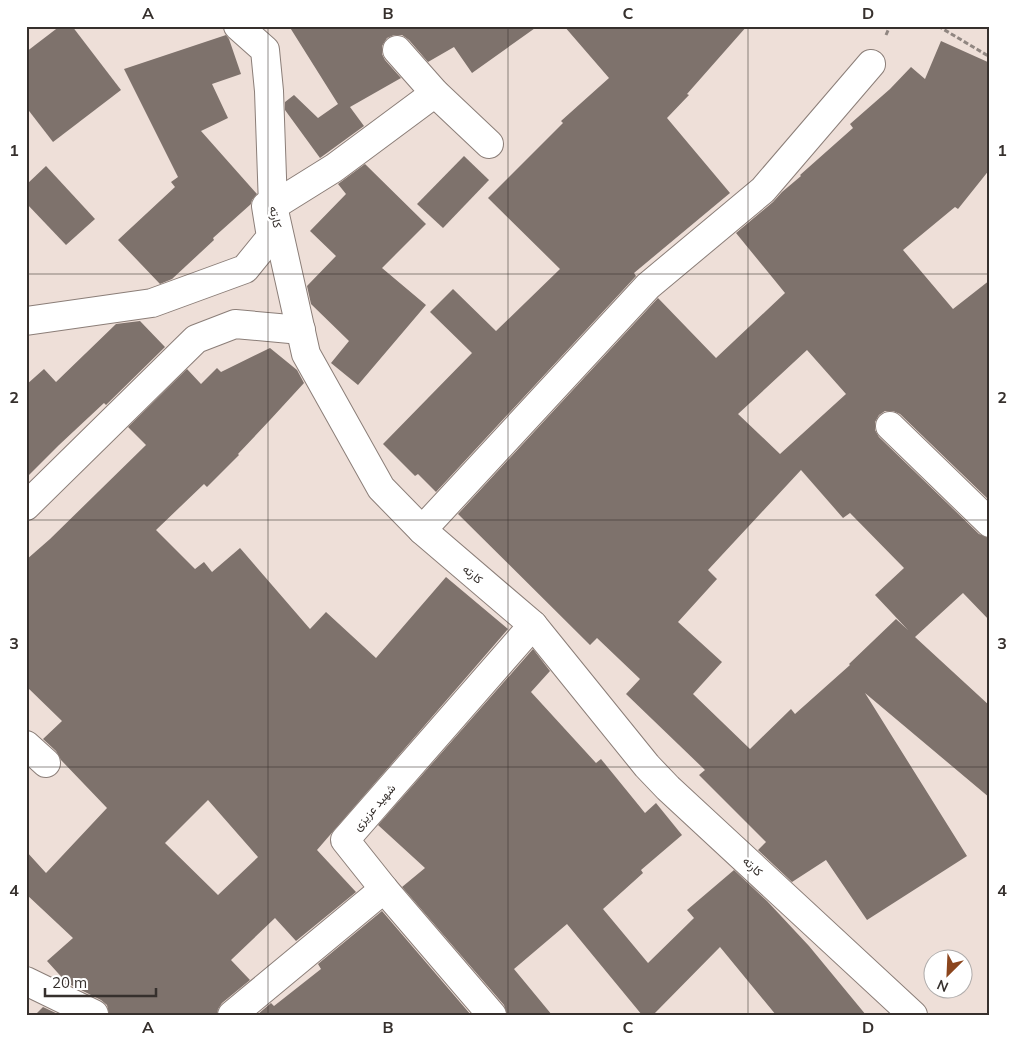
<svg xmlns="http://www.w3.org/2000/svg" width="1016" height="1041" viewBox="0 0 1016 1041" font-family="Mulish,Vazirmatn,sans-serif">
<style>
.building{fill:#7e726c;fill-rule:evenodd}
.lines{fill:none;stroke-linecap:round;stroke-linejoin:round}
.street-casing{stroke:#8b7e78;stroke-width:30}
.secondary-casing{stroke:#8b7e78;stroke-width:30}
.path{stroke:#908681;stroke-width:3;stroke-dasharray:5 2.5;stroke-linecap:butt}
.street{stroke:#fff;stroke-width:28}
.secondary{stroke:#fff;stroke-width:28}
.grid{fill:none;stroke:#36302d;stroke-width:1;stroke-opacity:0.55}
.labels{text-anchor:middle;dominant-baseline:central;stroke-width:5;stroke-linejoin:round;paint-order:stroke}
.street-label{font-size:12px;fill:#36302d;stroke:#fff}
.neatline{fill:none;stroke:#36302d;stroke-width:2}
.grid-label{font-size:16px;text-anchor:middle;font-weight:bold;fill:#36302d}
</style>
<rect width="100%" height="100%" fill="#eedfd8"/>
<!-- building -->
<g class="building">
<path d="M 60,26 L 72,26 L 121,90 L 53,142 L 26,107 L 26,52 Z"/>
<path d="M 289,26 L 538,26 L 472,73 L 454,47 L 428,62 L 409,40 L 402,35 L 394,35 L 387,38 L 382,46 L 382,54 L 385,60 L 401,78 L 350,107 L 364,126 L 320,158 L 285,110 L 285,102 L 294,95 L 318,118 L 338,104 Z"/>
<path d="M 564,26 L 747,26 L 687,94 L 689,95 L 667,118 L 730,193 L 634,273 L 636,276 L 436,492 L 418,474 L 415,476 L 383,444 L 472,353 L 430,312 L 453,289 L 496,331 L 560,269 L 488,198 L 563,123 L 561,121 L 609,78 Z"/>
<path d="M 226,35 L 229,39 L 241,74 L 212,84 L 228,118 L 201,131 L 257,194 L 252,200 L 251,204 L 213,238 L 214,240 L 172,279 L 160,284 L 118,240 L 175,187 L 171,182 L 178,177 L 124,69 Z"/>
<path d="M 941,41 L 990,63 L 990,169 L 958,209 L 955,207 L 903,250 L 953,309 L 990,280 L 990,501 L 900,414 L 893,411 L 885,411 L 879,415 L 875,422 L 875,430 L 879,437 L 979,534 L 990,538 L 990,621 L 963,593 L 915,637 L 990,706 L 990,798 L 865,693 L 967,856 L 867,920 L 826,860 L 792,882 L 758,850 L 766,842 L 699,775 L 705,770 L 626,694 L 640,679 L 597,638 L 590,645 L 458,514 L 658,298 L 716,358 L 785,293 L 736,233 L 773,202 L 782,192 L 801,176 L 800,175 L 853,128 L 850,124 L 890,89 L 911,67 L 925,79 ZM 807,350 L 846,394 L 780,454 L 738,414 ZM 801,470 L 843,518 L 850,513 L 904,568 L 875,595 L 908,630 L 896,619 L 849,664 L 850,665 L 795,714 L 791,709 L 750,749 L 693,694 L 722,662 L 678,622 L 717,579 L 708,570 Z"/>
<path d="M 464,156 L 489,180 L 443,228 L 417,204 Z"/>
<path d="M 365,164 L 426,224 L 382,268 L 426,305 L 358,385 L 331,363 L 349,341 L 311,304 L 307,286 L 336,256 L 310,231 L 346,194 L 338,184 Z"/>
<path d="M 46,166 L 95,219 L 66,245 L 26,203 L 26,185 Z"/>
<path d="M 140,321 L 165,347 L 106,405 L 104,403 L 59,445 L 26,478 L 26,385 L 44,369 L 56,382 L 116,324 Z"/>
<path d="M 270,348 L 297,370 L 304,383 L 270,420 L 238,454 L 239,455 L 207,487 L 204,484 L 156,530 L 195,569 L 204,562 L 212,572 L 240,548 L 310,629 L 326,612 L 376,658 L 446,577 L 508,629 L 317,850 L 356,892 L 296,941 L 275,918 L 231,960 L 250,980 L 222,1003 L 218,1009 L 217,1015 L 109,1015 L 107,1005 L 101,1000 L 67,983 L 47,961 L 73,938 L 26,894 L 26,851 L 46,873 L 107,808 L 61,760 L 56,751 L 43,739 L 62,721 L 26,686 L 26,560 L 50,539 L 146,445 L 128,427 L 187,369 L 201,384 L 217,368 L 221,372 ZM 208,800 L 258,857 L 218,895 L 165,843 Z"/>
<path d="M 533,649 L 550,671 L 531,692 L 596,763 L 601,759 L 645,813 L 656,803 L 682,835 L 641,870 L 643,873 L 603,909 L 648,963 L 694,918 L 687,910 L 734,870 L 767,901 L 809,946 L 866,1015 L 776,1015 L 720,947 L 653,1015 L 642,1015 L 567,924 L 514,969 L 552,1015 L 507,1015 L 504,1005 L 402,887 L 425,868 L 378,825 Z"/>
<path d="M 382,911 L 471,1015 L 257,1015 L 271,1003 L 274,1006 L 321,969 L 318,964 Z"/>
<path d="M 43,1007 L 60,1015 L 35,1015 Z"/>
</g>
<g class="lines">
<!-- street casing -->
<g class="street-casing">
<g id="street">
<path d="M 397,50 L 435,93 L 489,144"/>
<path d="M 273,206 L 334,168 L 435,93"/>
<path d="M 26,321 L 152,303 L 245,269 L 271,237 L 266,206"/>
<path d="M 890,426 L 990,523"/>
<path d="M 26,506 L 196,339 L 235,324 L 301,330"/>
<path d="M 422,530 L 648,286 L 763,190 L 871,64"/>
<path d="M 26,745 L 46,763"/>
<path d="M 26,981 L 94,1014"/>
<path d="M 232,1015 L 384,889"/>
<path d="M 492,1015 L 384,889 L 345,840 L 533,625"/>
</g>
</g>
<!-- secondary casing -->
<g class="secondary-casing">
<path id="secondary" d="M 238,26 L 265,50 L 269,91 L 273,206 L 306,354 L 381,488 L 422,530 L 533,625 L 647,766 L 668,788 L 913,1015"/>
</g>
<!-- path -->
<g class="path">
<path d="M 938,26 L 990,57"/>
<path d="M 886,35 L 890,26"/>
</g>
<!-- street -->
<use href="#street" class="street"/>
<!-- secondary -->
<use href="#secondary" class="secondary"/>
</g>
<!-- grid -->
<path class="grid" d="M 268,26 L 268,1015M 508,26 L 508,1015M 748,26 L 748,1015M 26,274 L 990,274M 26,520 L 990,520M 26,767 L 990,767"/>
<g class="labels">
<!-- street labels -->
<g class="street-label">
<text transform="translate(276 217) rotate(79)">کارته</text>
<text transform="translate(473 574) rotate(41)">کارته</text>
<text transform="translate(374 807) rotate(-49)">شهید عزیزی</text>
<text transform="translate(753 866) rotate(43)">کارته</text>
</g>
</g>
<!-- border -->
<rect width="1016" height="1041" fill="none" stroke="#ffffff" stroke-width="55"/>
<!-- north arrow -->
<g transform="translate(948 974) rotate(204)"><circle r="24" fill="#ffffff" stroke="#afacab"/>
<path d="M0-4L9 19L0 12L-9 19Z" fill="#8b451d"/>
<text y="-8" font-size="14" font-weight="bold" text-anchor="middle" fill="#36302d">N</text>
</g>
<!-- scale -->
<path d="M45 988v8h111v-8" fill="none" stroke="#36302d" stroke-width="2.5"/>
<text x="52" y="988" font-size="15" fill="#36302d" stroke="#ffffff" stroke-width="4" paint-order="stroke">20 m</text>
<rect x="28" y="28" width="960" height="986" class="neatline"/>
<g class="grid-label">
<text x="148" y="19">A</text>
<text x="388" y="19">B</text>
<text x="628" y="19">C</text>
<text x="868" y="19">D</text>
<text x="14" y="156">1</text>
<text x="1002" y="156">1</text>
<text x="14" y="403">2</text>
<text x="1002" y="403">2</text>
<text x="14" y="649">3</text>
<text x="1002" y="649">3</text>
<text x="14" y="896">4</text>
<text x="1002" y="896">4</text>
<text x="148" y="1033">A</text>
<text x="388" y="1033">B</text>
<text x="628" y="1033">C</text>
<text x="868" y="1033">D</text>
</g>
</svg>
